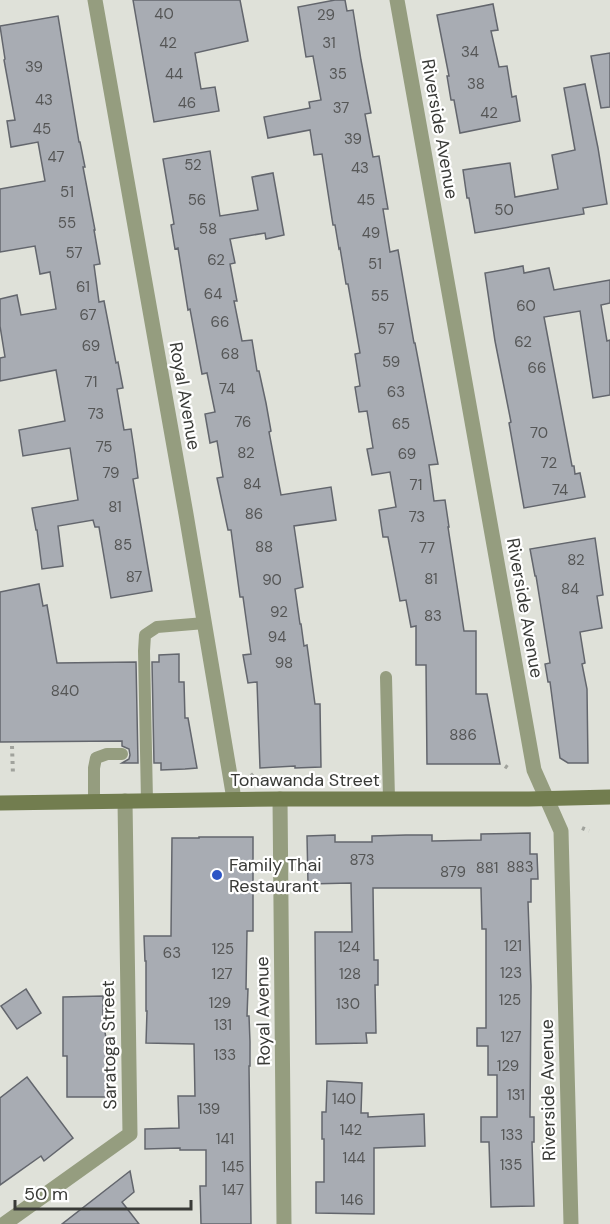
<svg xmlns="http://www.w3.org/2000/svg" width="610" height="1224" viewBox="0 0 610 1224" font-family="'DM Sans',sans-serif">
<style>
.building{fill:#a8acb3;stroke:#63666d;stroke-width:1.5}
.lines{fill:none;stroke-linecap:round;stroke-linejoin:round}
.path{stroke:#a0a29c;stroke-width:4;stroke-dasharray:3 4.5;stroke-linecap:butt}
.lane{stroke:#959d7f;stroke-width:12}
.street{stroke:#959d7f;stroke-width:15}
.secondary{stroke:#727d4f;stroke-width:15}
.poi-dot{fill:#2d55c5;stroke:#fff;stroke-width:2}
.labels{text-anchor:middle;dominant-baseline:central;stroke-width:4.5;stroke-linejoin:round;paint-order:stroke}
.number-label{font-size:15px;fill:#555656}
.street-label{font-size:18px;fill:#393a37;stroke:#fff}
.poi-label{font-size:18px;fill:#393a37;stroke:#fff;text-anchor:start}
</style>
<rect width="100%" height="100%" fill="#dfe1d9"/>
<!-- building -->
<g class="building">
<path d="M 133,0 L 240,0 L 248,41 L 195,53 L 201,89 L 215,87 L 219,111 L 154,122 Z"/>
<path d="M 335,0 L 345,0 L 347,11 L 353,10 L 361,60 L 371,113 L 365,114 L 373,157 L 379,156 L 388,209 L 383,209 L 390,252 L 398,250 L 414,343 L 415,343 L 438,464 L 429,465 L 434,501 L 445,500 L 449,527 L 448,527 L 464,631 L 476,631 L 476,694 L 487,694 L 500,764 L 427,764 L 426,665 L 416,665 L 416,626 L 411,627 L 406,600 L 400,601 L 388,537 L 383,537 L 379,510 L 396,507 L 390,472 L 372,475 L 367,449 L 373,448 L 367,411 L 359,412 L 355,387 L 360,386 L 355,354 L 360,353 L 348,284 L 346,284 L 340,248 L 339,249 L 335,225 L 333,225 L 322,154 L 314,155 L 310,130 L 268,138 L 264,117 L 310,108 L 309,102 L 321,100 L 313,56 L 306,57 L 298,7 Z"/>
<path d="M 493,4 L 498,30 L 491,31 L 499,67 L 507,66 L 512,97 L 516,96 L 520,121 L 460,133 L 454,100 L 451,100 L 447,76 L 449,76 L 437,15 Z"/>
<path d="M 58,16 L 79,142 L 80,142 L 85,167 L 83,167 L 95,230 L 94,230 L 100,264 L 94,265 L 99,302 L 104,301 L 116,363 L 118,362 L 123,388 L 117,389 L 124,430 L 131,429 L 135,455 L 138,478 L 133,479 L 152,591 L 111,598 L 99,527 L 95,527 L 93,520 L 58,526 L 63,566 L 42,569 L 37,530 L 36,530 L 32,508 L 78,500 L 70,448 L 23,456 L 19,430 L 65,421 L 56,370 L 0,381 L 0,358 L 5,357 L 0,326 L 0,299 L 17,295 L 21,315 L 56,309 L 50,272 L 40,274 L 35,246 L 0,252 L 0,189 L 45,181 L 38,142 L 11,147 L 7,121 L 15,120 L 4,60 L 5,59 L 0,26 Z"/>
<path d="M 610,53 L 610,107 L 601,108 L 591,56 Z"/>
<path d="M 585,84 L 598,148 L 607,204 L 583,208 L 584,214 L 475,233 L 469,198 L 467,198 L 463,170 L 510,163 L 515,197 L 558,189 L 552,155 L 575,150 L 564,88 Z"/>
<path d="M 210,151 L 220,216 L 258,210 L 252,177 L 273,173 L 284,235 L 266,239 L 265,233 L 230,239 L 235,263 L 230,264 L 237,301 L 234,301 L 242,341 L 252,340 L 257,371 L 259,371 L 266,403 L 271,431 L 269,432 L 281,495 L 331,487 L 336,520 L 294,526 L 303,587 L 295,589 L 300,624 L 301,624 L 304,646 L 307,645 L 315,704 L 320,704 L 321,767 L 295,768 L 295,766 L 260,768 L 257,682 L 248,683 L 243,655 L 251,654 L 243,597 L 240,597 L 231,530 L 228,530 L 217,478 L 223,477 L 217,441 L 210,443 L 205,414 L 215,412 L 207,373 L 202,374 L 190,309 L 188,310 L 178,248 L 175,249 L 171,225 L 174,224 L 163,159 Z"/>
<path d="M 523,266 L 524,273 L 549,268 L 554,290 L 610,280 L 610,303 L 601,305 L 607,341 L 610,340 L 610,395 L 593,398 L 580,311 L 544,317 L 572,466 L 574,466 L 575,474 L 580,473 L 585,497 L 524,508 L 509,423 L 511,422 L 495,341 L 485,273 Z"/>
<path d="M 595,538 L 603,595 L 597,596 L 602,628 L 580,632 L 585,663 L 582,664 L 587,689 L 588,763 L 568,763 L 560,758 L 550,682 L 548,682 L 545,664 L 550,663 L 536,576 L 535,576 L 530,549 Z"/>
<path d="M 39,584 L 43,606 L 47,605 L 57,663 L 136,662 L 138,763 L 122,763 L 129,759 L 130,755 L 129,749 L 122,746 L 122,741 L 0,742 L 0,592 Z"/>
<path d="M 179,654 L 179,682 L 184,682 L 185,718 L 188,718 L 197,768 L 185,769 L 161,770 L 161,763 L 154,763 L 152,662 L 159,662 L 159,655 Z"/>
<path d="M 530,833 L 530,854 L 537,854 L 538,879 L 531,879 L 531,902 L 528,902 L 531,986 L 530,1117 L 534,1117 L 534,1142 L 532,1142 L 534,1206 L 491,1207 L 489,1142 L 481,1142 L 481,1117 L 497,1117 L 497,1075 L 488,1075 L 488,1046 L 477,1046 L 477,1028 L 486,1028 L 486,929 L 482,929 L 481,888 L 373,888 L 374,960 L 378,960 L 378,985 L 375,985 L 376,1033 L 366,1033 L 367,1043 L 316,1044 L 315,932 L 352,932 L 351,883 L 308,884 L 307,836 L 335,835 L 335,842 L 372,842 L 372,836 L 406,835 L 432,835 L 432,841 L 481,840 L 481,834 Z"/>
<path d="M 199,837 L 253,837 L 253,931 L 247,931 L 246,989 L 248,989 L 247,1016 L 249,1016 L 250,1042 L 250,1066 L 249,1066 L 251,1224 L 201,1224 L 200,1186 L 206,1186 L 206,1150 L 180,1150 L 180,1148 L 145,1149 L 145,1129 L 179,1128 L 178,1096 L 195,1096 L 194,1044 L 146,1043 L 147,1011 L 146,1011 L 146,961 L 145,961 L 144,936 L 171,936 L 172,838 L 199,838 Z"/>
<path d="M 26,989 L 41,1013 L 17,1029 L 1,1006 Z"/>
<path d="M 103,996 L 103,1021 L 109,1055 L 107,1056 L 107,1097 L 67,1097 L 67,1056 L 63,1056 L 63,997 Z"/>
<path d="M 27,1077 L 73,1138 L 44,1161 L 41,1156 L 0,1185 L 0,1098 Z"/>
<path d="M 327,1081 L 362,1083 L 361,1113 L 368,1113 L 368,1117 L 424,1114 L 425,1146 L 374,1148 L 374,1214 L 316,1213 L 316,1182 L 324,1182 L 324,1139 L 322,1139 L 322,1112 L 326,1112 Z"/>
<path d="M 130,1171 L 134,1192 L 122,1202 L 139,1224 L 62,1224 Z"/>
</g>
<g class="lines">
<!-- path -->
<g class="path">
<path d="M 12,746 L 13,775"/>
<path d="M 505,766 L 511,770"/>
<path d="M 251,776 L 256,772"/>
<path d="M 582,828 L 589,831"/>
</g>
<!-- lane -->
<g class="lane">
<path d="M 386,677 L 389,799"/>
<path d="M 147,801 L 144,651 L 145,635 L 157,627 L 205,623"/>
<path d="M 94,802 L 94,768 L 96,758 L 107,754 L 122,754"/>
</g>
<!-- street -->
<g class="street">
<path d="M 95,0 L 186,514 L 234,799"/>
<path d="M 397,0 L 534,770 L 561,831 L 571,1224"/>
<path d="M 280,799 L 284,1224"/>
<path d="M 4,1224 L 130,1134 L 125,801"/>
</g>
<!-- secondary -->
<path class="secondary" d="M 0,803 L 280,799 L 529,799 L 610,797"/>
</g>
<!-- markers -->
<circle class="poi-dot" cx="217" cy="875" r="6"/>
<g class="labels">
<!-- number labels -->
<g class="number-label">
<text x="164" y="14">40</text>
<text x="326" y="15">29</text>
<text x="168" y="43">42</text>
<text x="329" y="43">31</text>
<text x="470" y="52">34</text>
<text x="34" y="67">39</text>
<text x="174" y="74">44</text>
<text x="338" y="74">35</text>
<text x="476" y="84">38</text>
<text x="44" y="100">43</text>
<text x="187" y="103">46</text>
<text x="341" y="108">37</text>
<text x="489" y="113">42</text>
<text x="42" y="129">45</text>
<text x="353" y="139">39</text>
<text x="56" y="157">47</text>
<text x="193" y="165">52</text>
<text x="360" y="168">43</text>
<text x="67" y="192">51</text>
<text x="197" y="200">56</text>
<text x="366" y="200">45</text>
<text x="504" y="210">50</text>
<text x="67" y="223">55</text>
<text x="208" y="229">58</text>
<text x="371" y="233">49</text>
<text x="74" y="253">57</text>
<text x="216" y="260">62</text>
<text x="375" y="264">51</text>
<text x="83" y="287">61</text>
<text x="213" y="294">64</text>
<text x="380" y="296">55</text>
<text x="526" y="306">60</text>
<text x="88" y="315">67</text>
<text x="220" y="322">66</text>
<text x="386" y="329">57</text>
<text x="523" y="342">62</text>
<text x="91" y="346">69</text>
<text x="230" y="354">68</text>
<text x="391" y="362">59</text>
<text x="537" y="368">66</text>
<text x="91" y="382">71</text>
<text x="227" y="389">74</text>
<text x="396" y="392">63</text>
<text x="96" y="414">73</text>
<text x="243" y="422">76</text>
<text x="401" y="424">65</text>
<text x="539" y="433">70</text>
<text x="104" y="447">75</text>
<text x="246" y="453">82</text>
<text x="407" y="454">69</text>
<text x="549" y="463">72</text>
<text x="111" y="473">79</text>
<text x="252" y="484">84</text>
<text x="416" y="485">71</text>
<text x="560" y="490">74</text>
<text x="115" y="507">81</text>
<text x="254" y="514">86</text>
<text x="417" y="517">73</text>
<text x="123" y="545">85</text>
<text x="264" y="547">88</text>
<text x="427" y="548">77</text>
<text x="576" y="560">82</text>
<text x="134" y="577">87</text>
<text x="431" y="579">81</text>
<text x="272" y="580">90</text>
<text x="570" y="589">84</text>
<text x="279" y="612">92</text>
<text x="433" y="616">83</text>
<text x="277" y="637">94</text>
<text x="284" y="663">98</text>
<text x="65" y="691">840</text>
<text x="463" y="735">886</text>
<text x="362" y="860">873</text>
<text x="520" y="867">883</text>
<text x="487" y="868">881</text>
<text x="453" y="872">879</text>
<text x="513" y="946">121</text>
<text x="349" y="947">124</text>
<text x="223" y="949">125</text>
<text x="172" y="953">63</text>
<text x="511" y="973">123</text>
<text x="222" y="974">127</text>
<text x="350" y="974">128</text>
<text x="510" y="1000">125</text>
<text x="220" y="1003">129</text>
<text x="348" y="1004">130</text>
<text x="223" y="1025">131</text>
<text x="511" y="1037">127</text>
<text x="225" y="1055">133</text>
<text x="508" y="1066">129</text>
<text x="516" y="1095">131</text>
<text x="344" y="1099">140</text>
<text x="209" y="1109">139</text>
<text x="351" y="1130">142</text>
<text x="512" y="1135">133</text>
<text x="225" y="1139">141</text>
<text x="354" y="1158">144</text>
<text x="511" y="1165">135</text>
<text x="233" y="1167">145</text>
<text x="233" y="1190">147</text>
<text x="352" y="1200">146</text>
</g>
<!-- street labels -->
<g class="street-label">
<text transform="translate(440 129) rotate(80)">Riverside Avenue</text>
<text transform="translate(185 396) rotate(80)">Royal Avenue</text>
<text transform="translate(525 608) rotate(80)">Riverside Avenue</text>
<text x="305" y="780">Tonawanda Street</text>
<text transform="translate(263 1011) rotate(-91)">Royal Avenue</text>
<text transform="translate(109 1045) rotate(-91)">Saratoga Street</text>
<text transform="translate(548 1090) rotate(-91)">Riverside Avenue</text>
</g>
<!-- poi labels -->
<g class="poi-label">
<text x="229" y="865">Family Thai<tspan x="229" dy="21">Restaurant</tspan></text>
</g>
</g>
<!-- scale -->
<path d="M15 1200v9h176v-9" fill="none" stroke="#393a37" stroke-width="3"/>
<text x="24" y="1200" font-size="18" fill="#393a37" stroke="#ffffff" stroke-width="4.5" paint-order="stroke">50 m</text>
</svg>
